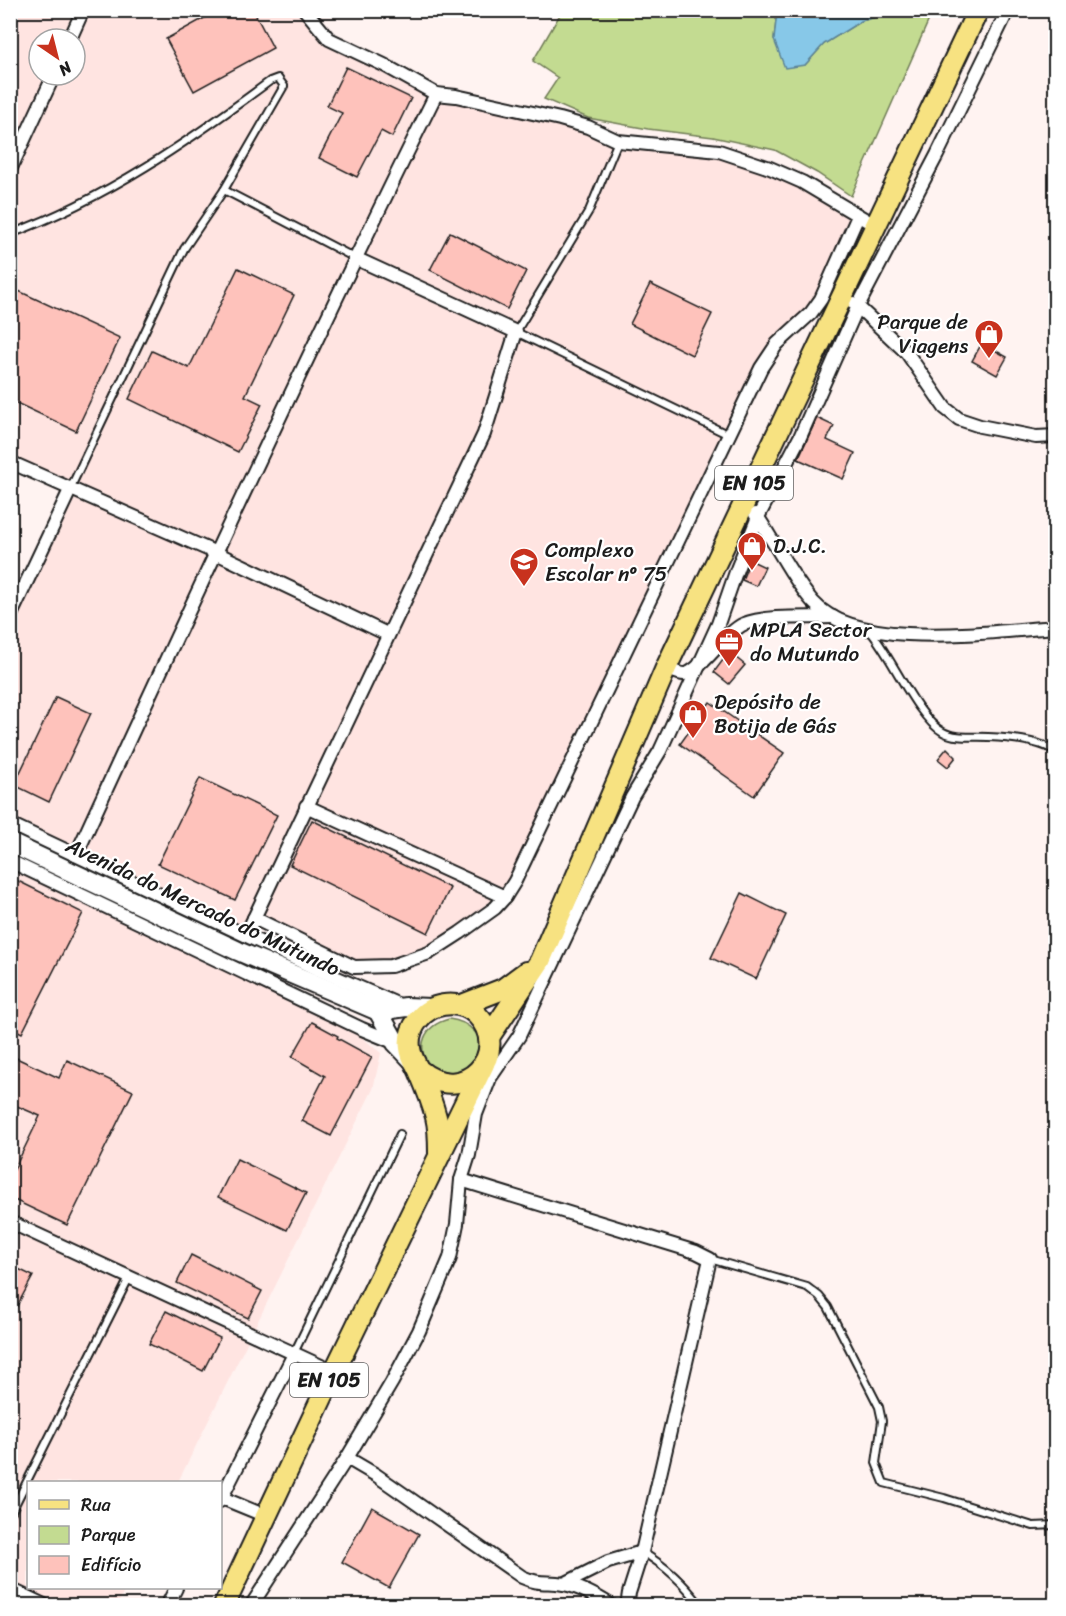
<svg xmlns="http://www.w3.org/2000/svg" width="1066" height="1616" viewBox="0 0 1066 1616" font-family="Sriracha,sans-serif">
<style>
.built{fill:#ffe4e1;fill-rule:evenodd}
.green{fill:#c3db91;stroke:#707c56;stroke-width:1.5}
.water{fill:#87c8e8;stroke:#5c8396;stroke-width:1.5}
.building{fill:#fec2bb;stroke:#1c1c1c;stroke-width:1.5}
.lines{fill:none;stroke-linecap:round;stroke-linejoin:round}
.lane-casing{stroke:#1c1c1c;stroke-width:10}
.street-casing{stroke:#1c1c1c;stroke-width:16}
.secondary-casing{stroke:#1c1c1c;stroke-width:22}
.primary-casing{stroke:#1c1c1c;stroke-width:24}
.lane{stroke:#fff;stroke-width:6}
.street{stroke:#fff;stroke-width:12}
.secondary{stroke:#fff;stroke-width:18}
.primary{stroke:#f7e281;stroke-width:20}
.labels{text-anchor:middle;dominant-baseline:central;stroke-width:4.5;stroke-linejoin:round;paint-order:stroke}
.shield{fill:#fff;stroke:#606060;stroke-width:1.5}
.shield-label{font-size:20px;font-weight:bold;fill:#1c1c1c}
.poi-label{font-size:21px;fill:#1c1c1c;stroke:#fff;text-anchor:start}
.street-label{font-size:21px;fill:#1c1c1c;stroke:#fff}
</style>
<rect width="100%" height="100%" fill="#fff3f1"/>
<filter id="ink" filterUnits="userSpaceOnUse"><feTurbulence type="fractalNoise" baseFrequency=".0167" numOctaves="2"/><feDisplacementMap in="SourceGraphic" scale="12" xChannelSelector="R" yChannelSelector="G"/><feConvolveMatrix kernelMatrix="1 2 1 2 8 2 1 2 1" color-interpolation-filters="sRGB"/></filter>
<g filter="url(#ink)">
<!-- built -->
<g class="built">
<path d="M 11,11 L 305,11 L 350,50 L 456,96 L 618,141 L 719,151 L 770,168 L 858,216 L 821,299 L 777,344 L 505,897 L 429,953 L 354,967 L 254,918 L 246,935 L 11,824 L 11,617 L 70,490 L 11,462 ZM 39,39 L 75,39 L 75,75 L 39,75 Z"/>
<path d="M 11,863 L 359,1035 L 381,1053 L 373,1089 L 178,1482 L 28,1482 L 28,1588 L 126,1588 L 117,1605 L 10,1605 Z"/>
</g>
<!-- green -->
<g class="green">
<path d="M 562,11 L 777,11 L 774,40 L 805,65 L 824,44 L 861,21 L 898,11 L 931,15 L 851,196 L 817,173 L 775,150 L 713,137 L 648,129 L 588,118 L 544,99 L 558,78 L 533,61 Z"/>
<path d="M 449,1019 C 467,1021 489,1037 478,1058 C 475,1065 462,1072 456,1077 L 431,1069 C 415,1047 423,1026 449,1019 Z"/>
</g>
<!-- water -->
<path class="water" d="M 777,11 L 777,10 L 934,11 L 931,15 L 898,11 L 861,21 L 824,44 L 805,65 L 785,68 L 774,40 Z"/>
<!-- building -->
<g class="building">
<path d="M 219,10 L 253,10 L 273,48 L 194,91 L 166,39 Z"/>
<path d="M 346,67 L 411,98 L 392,137 L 381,131 L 357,177 L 319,158 L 342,113 L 327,106 Z"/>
<path d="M 450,232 L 526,271 L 507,309 L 430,270 Z"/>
<path d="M 238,268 L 294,295 L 245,396 L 262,404 L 238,452 L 129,399 L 152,351 L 189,368 Z"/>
<path d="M 650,284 L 712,314 L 692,355 L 630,324 Z"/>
<path d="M 10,287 L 120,338 L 76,431 L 10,400 Z"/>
<path d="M 982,343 L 1007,357 L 997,375 L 972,361 Z"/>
<path d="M 817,418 L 834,426 L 827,440 L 855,453 L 843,479 L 798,459 Z"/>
<path d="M 750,560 L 765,567 L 756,586 L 742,580 Z"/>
<path d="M 729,652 L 745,665 L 729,684 L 714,672 Z"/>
<path d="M 56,697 L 91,713 L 49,802 L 14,785 Z"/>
<path d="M 710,702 L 784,753 L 754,796 L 680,744 Z"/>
<path d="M 947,748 L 956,757 L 948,767 L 938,759 Z"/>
<path d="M 200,778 L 277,815 L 235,900 L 158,864 Z"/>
<path d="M 312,820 L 450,888 L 428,933 L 290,865 Z"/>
<path d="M 10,877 L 83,913 L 22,1033 L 10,1027 Z"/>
<path d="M 742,893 L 786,915 L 756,979 L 711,958 Z"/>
<path d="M 312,1022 L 338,1036 L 337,1038 L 372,1057 L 331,1136 L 302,1121 L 325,1076 L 292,1057 Z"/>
<path d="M 10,1055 L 59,1078 L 67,1060 L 133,1091 L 67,1225 L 10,1198 L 10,1178 L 40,1116 L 10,1103 Z"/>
<path d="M 237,1159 L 306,1193 L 287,1230 L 218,1197 Z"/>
<path d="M 191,1255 L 262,1291 L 248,1318 L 177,1283 Z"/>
<path d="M 10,1265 L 33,1276 L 10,1319 Z"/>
<path d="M 166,1311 L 220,1338 L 203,1371 L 149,1344 Z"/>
<path d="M 372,1507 L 419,1534 L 389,1588 L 342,1562 Z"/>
</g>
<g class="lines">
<!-- lane casing -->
<g class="lane-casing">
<g id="lane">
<path d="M 618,141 L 589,211 L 516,332 L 729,435"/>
<path d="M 224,190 L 355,258"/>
<path d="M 10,234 C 106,199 189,141 270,81 L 278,78 L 284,86 L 224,190 L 184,249 L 70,489"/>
<path d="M 870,631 C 891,655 917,718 943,732 C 956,739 973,736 988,737 C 1010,738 1036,740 1056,751"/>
<path d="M 710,1259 L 807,1287 L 819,1296 L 828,1307 L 879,1407 L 882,1421 L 876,1463 L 884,1483 L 944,1498 L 1033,1526 L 1056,1525"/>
<path d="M 294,1353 L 400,1134"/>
<path d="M 10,1515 L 129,1278"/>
<path d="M 642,1552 C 666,1566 684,1583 701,1606"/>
</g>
</g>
<!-- street casing -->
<g class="street-casing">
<g id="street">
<path d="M 305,10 L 329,39 L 384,65 L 436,94 L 456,96 L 560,119 L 588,127 L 618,141 L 719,151 L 770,168 L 802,182 L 876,226"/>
<path d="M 70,39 L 83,10"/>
<path d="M 10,170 L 54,75"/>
<path d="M 854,303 L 907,353 L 945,408 L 959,419 L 980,426 L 1036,437 L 1056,436"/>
<path d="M 10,462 L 214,552 L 387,634"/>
<path d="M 755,514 C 761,521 765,529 770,537 C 784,559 796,583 813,602 C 857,652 994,631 1056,627"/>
<path d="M 10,617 L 70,490"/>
<path d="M 666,668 C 672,670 678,674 684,674 C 699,674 725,632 744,624 C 768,615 807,618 833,617"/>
<path d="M 306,806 L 505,897"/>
<path d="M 10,824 L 317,969 L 404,1007"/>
<path d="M 76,855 C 193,600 311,346 436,94"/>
<path d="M 10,861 L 362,1029 L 396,1043"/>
<path d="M 254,918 L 354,967 L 391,966 L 429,953 L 460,933 L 495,908 L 505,897 L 515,881 L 761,368 L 777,344 L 811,313 L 821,299 L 858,216"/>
<path d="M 246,935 L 484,434 L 516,332 L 355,258"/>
<path d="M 461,1180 L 696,1252 L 710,1259 L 642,1552 L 629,1593 L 627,1606"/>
<path d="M 10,1222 L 334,1372"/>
<path d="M 347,1458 L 376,1475 L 522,1577 C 540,1585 546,1581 564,1584 C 580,1587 598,1597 612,1606"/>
<path d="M 222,1498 L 266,1516"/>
<path d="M 220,1501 L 294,1354"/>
<path d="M 564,1584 L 608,1562 L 642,1552"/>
<path d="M 10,1589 L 46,1606"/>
<path d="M 167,1606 L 176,1588"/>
<path d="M 251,1606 L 347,1458 L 392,1382 L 419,1331 L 450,1258 L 457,1224 L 461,1180 L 469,1155 L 476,1114 L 490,1078 L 519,1036 L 632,797 L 660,751 L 718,624 L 737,569 L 758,517 L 800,437 L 858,306 L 937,155 L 1008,10"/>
</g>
</g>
<!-- secondary casing -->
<g class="secondary-casing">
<g id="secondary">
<path d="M 10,843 L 238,951 L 378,1011 L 406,1007 L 431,1008"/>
<path d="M 378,1011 L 396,1043 L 414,1062"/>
</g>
</g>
<!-- primary casing -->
<g class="primary-casing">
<g id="primary">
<path d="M 462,1005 L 503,989 L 526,972"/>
<path d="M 489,1037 L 540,961 L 666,668 L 978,10"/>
<path d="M 419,1070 C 464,1108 513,1052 477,1015 C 468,1006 455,1003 443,1005 C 423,1008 407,1028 410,1048 C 411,1058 417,1065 420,1073 C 426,1087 432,1102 436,1117 C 439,1128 439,1141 439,1153"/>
<path d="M 224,1606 L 334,1372 L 484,1064"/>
</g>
</g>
<!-- lane -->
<use href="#lane" class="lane"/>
<!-- street -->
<use href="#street" class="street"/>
<!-- secondary -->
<use href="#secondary" class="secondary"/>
<!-- primary -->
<use href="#primary" class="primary"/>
</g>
</g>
<!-- icons -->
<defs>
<g id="shop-pin" transform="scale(1.5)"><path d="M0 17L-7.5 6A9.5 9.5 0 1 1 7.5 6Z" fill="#c8321e" stroke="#fff"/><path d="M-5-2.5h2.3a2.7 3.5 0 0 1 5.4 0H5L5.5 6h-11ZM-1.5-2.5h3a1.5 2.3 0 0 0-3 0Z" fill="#fff"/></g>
<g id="school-pin" transform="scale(1.5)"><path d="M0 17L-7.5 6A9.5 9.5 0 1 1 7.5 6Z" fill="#c8321e" stroke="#fff"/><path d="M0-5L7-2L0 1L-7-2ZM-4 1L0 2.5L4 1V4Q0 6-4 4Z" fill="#fff"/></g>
<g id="office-pin" transform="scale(1.5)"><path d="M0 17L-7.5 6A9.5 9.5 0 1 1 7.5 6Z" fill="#c8321e" stroke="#fff"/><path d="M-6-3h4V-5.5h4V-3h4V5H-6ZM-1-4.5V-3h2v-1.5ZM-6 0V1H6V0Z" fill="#fff"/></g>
</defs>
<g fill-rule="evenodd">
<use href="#shop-pin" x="989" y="334"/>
<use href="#shop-pin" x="752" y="546"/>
<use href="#school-pin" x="524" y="562"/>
<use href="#office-pin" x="729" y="642"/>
<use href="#shop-pin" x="693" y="714"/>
</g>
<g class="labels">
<!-- shield labels -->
<g class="shield">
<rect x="715" y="466" width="78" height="34" rx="4.5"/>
<rect x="290" y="1363" width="78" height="34" rx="4.5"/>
</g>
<g class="shield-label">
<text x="754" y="483">EN 105</text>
<text x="329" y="1380">EN 105</text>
</g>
<!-- poi labels -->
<g class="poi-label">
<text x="968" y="322" text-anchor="end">Parque de<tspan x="968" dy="24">Viagens</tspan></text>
<text x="773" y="546">D.J.C.</text>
<text x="545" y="550">Complexo<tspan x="545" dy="24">Escolar nº 75</tspan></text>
<text x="750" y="630">MPLA Sector<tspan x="750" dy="24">do Mutundo</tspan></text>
<text x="714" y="702">Depósito de<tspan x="714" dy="24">Botija de Gás</tspan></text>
</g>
<!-- street labels -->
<g class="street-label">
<text transform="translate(203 907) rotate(25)">Avenida do Mercado do Mutundo</text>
</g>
</g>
<!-- margin -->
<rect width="1066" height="1616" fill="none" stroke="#fff" stroke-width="36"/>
<rect x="18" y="18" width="1030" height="1580" fill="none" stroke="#1c1c1c" stroke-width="2" filter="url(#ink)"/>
<!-- legend -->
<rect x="27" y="1481" width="195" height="108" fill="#ffffff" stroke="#a4a4a4" stroke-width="1.5"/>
<rect x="39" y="1500" width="30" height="9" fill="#f7e281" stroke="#a4a4a4" stroke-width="1.5"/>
<text x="81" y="1511" font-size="18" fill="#1c1c1c">Rua</text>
<rect x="39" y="1526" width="30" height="18" fill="#c3db91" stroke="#a4a4a4" stroke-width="1.5"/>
<text x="81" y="1541" font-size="18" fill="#1c1c1c">Parque</text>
<rect x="39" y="1556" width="30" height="18" fill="#fec2bb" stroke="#a4a4a4" stroke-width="1.5"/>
<text x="81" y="1571" font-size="18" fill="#1c1c1c">Edifício</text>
<!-- north arrow -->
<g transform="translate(57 57) rotate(145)"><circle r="28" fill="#ffffff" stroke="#a4a4a4" stroke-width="1.5"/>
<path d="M0-4.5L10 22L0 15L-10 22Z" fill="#c8321e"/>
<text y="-9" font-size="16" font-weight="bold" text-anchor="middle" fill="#1c1c1c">N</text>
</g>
</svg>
